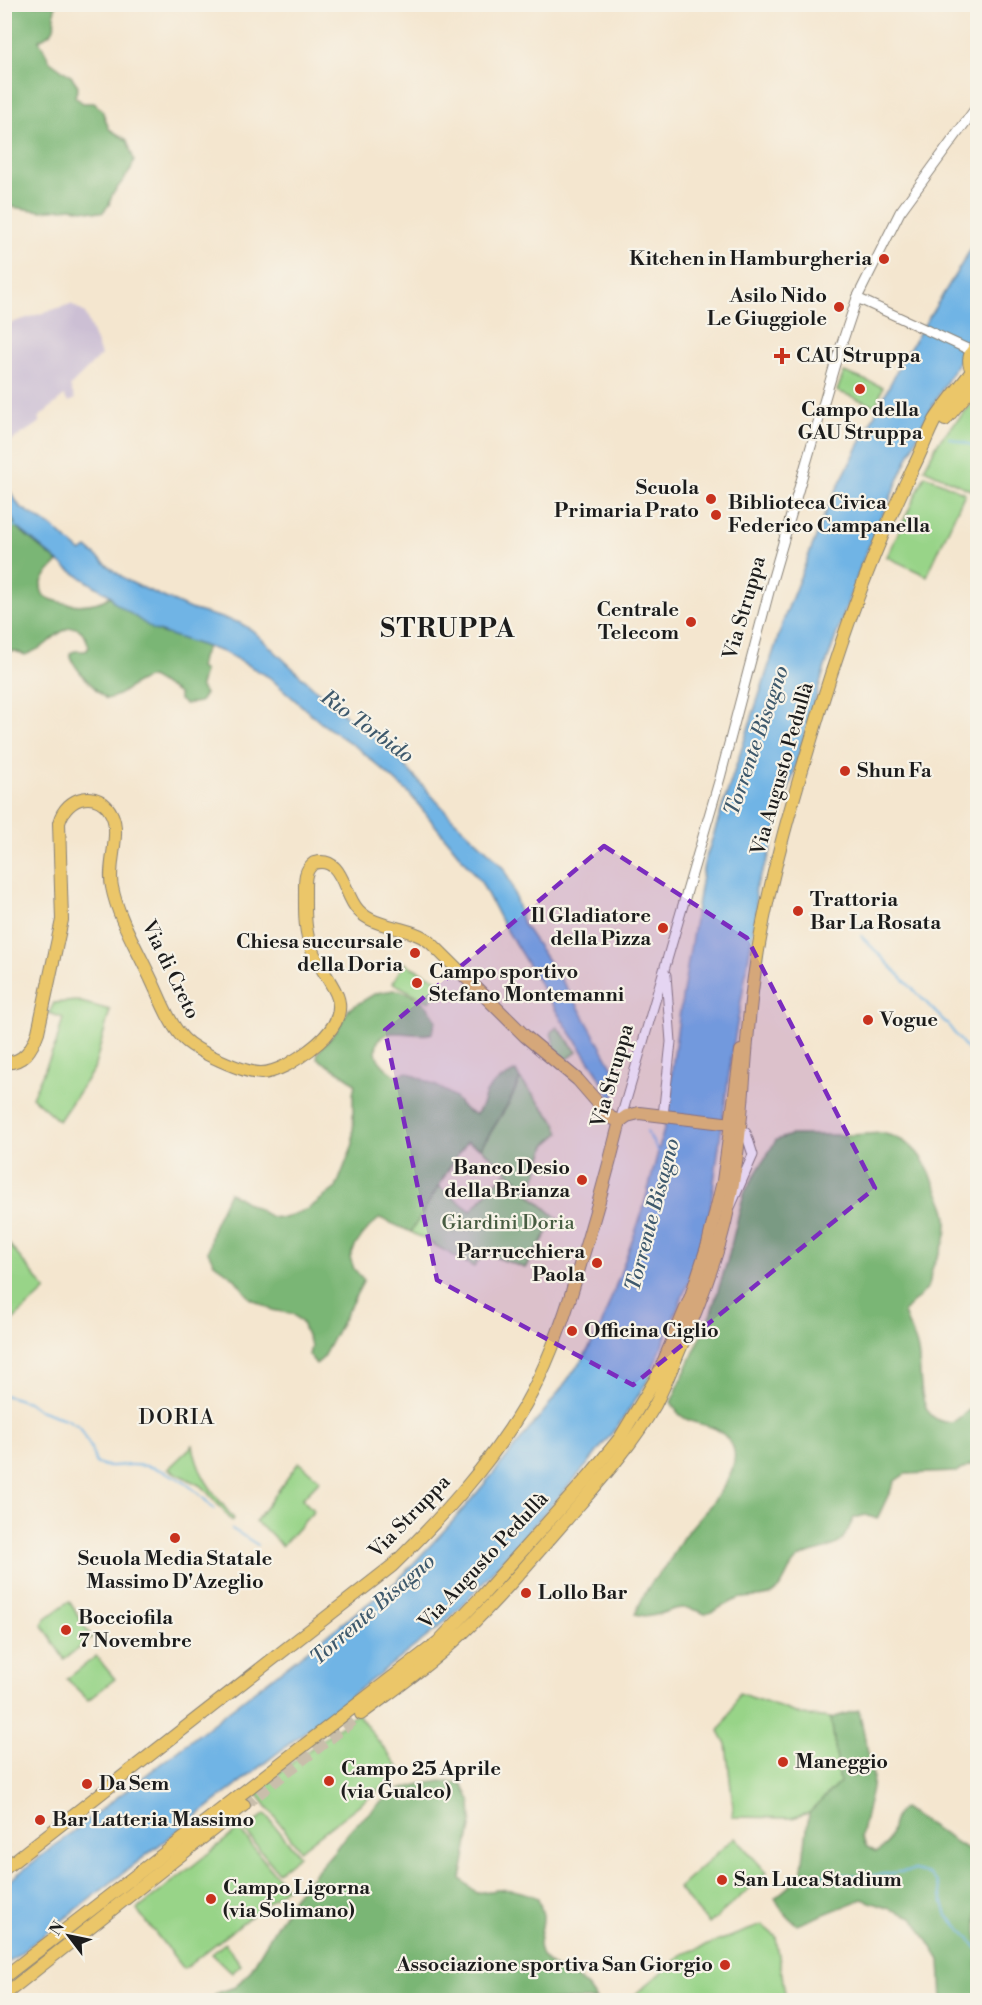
<svg xmlns="http://www.w3.org/2000/svg" width="982" height="2005" viewBox="0 0 982 2005" font-family="'Libre Bodoni',serif">
<style>
.industrial{fill:#ccbfd4}
.green{fill:#98d488;stroke:#5a7852;stroke-width:1.5}
.forest{fill:#7ab674;stroke:#4b6948;stroke-width:1.5}
.water{fill:#70b4e5;stroke:#466880;stroke-width:1.5}
.lines{fill:none;stroke-linecap:round;stroke-linejoin:round}
.stream{stroke:#70b4e5;stroke-width:2}
.major-tunnel{stroke:#c9beab;stroke-width:12;stroke-dasharray:12 6;stroke-linecap:butt}
.minor-casing{stroke:#888176;stroke-width:11}
.major-casing{stroke:#888176;stroke-width:14}
.minor{stroke:#fff;stroke-width:9}
.major{stroke:#ebc669;stroke-width:12}
.marked{fill:#7b2cbf;fill-opacity:0.2;stroke:#7b2cbf;stroke-width:4.5;stroke-dasharray:12 8;stroke-linejoin:round}
.poi-dot{fill:#c8321e;stroke:#f7f3e8;stroke-width:2}
.labels{text-anchor:middle;dominant-baseline:central;stroke-width:4.5;stroke-linejoin:round;paint-order:stroke}
.poi-label{font-size:20px;font-weight:bold;fill:#1c1c1c;stroke:#f7f3e8;text-anchor:start}
.street-label{font-size:20px;fill:#1c1c1c;stroke:#f7f3e8}
.park-label{font-size:20px;fill:#475c42;stroke:#f7f3e8}
.water-label{font-size:21px;font-style:italic;fill:#3e596c;stroke:#f7f3e8}
.neighbourhood-label{font-size:21px;letter-spacing:1.5px;fill:#1c1c1c;stroke:#f7f3e8}
.district-label{font-size:26px;font-weight:bold;letter-spacing:1.5px;fill:#1c1c1c;stroke:#f7f3e8}
</style>
<rect width="100%" height="100%" fill="#f7f3e8"/>
<filter id="ink" filterUnits="userSpaceOnUse"><feTurbulence type="fractalNoise" baseFrequency=".0167" numOctaves="2"/><feDisplacementMap in="SourceGraphic" scale="12" xChannelSelector="R" yChannelSelector="G"/><feConvolveMatrix kernelMatrix="1 2 1 2 8 2 1 2 1" color-interpolation-filters="sRGB"/></filter>
<filter id="wash" filterUnits="userSpaceOnUse"><feTurbulence type="fractalNoise" baseFrequency=".008" numOctaves="4" result="noise"/><feDisplacementMap in="SourceGraphic" scale="24" xChannelSelector="R" yChannelSelector="G"/><feGaussianBlur stdDeviation="1.35" result="paint"/><feColorMatrix in="noise" values="0 0 0 0 0 0 0 0 0 0 0 0 0 0 0 0 0 1.4 0 .05"/><feComposite in="paint" operator="in"/></filter>
<g filter="url(#wash)">
<rect width="100%" height="100%" fill="#f4e6cf"/>
<!-- industrial -->
<path class="industrial" d="M 71,304 L 85,313 L 101,355 L 70,386 L 75,399 L 68,402 L 64,396 L 38,418 L 40,422 L 5,445 L 5,325 Z"/>
<!-- green -->
<g class="green">
<path d="M 844,372 L 883,387 L 876,406 L 837,391 Z"/>
<path d="M 977,398 L 977,493 L 924,469 L 939,441 Z"/>
<path d="M 925,475 L 965,493 L 927,576 L 887,557 Z"/>
<path d="M 404,963 L 441,982 L 430,1002 L 393,983 Z"/>
<path d="M 77,1001 L 110,1010 L 94,1069 L 59,1121 L 32,1097 L 56,1044 L 63,1018 L 49,1013 L 54,1003 Z"/>
<path d="M 557,1027 L 577,1052 L 566,1060 L 555,1048 L 551,1032 Z"/>
<path d="M 520,1079 L 555,1122 L 560,1133 L 546,1145 L 531,1192 L 481,1148 L 510,1101 Z"/>
<path d="M 505,1173 L 558,1219 L 553,1224 L 525,1268 L 484,1253 L 474,1267 L 411,1232 L 438,1186 L 471,1211 Z"/>
<path d="M 5,1239 L 46,1290 L 5,1327 L 4,1327 Z"/>
<path d="M 193,1445 C 197,1475 216,1496 234,1519 L 232,1521 L 203,1487 L 168,1469 Z"/>
<path d="M 299,1462 L 320,1480 L 302,1499 L 314,1511 L 282,1546 L 270,1533 L 255,1522 Z"/>
<path d="M 69,1601 L 92,1638 L 64,1659 L 42,1625 L 45,1619 Z"/>
<path d="M 96,1656 L 115,1679 L 88,1700 L 67,1679 Z"/>
<path d="M 739,1693 L 802,1715 L 831,1718 L 840,1782 L 809,1813 L 792,1818 L 732,1817 L 733,1806 L 726,1744 L 719,1731 L 729,1716 Z"/>
<path d="M 357,1713 L 402,1772 L 300,1850 L 255,1791 Z"/>
<path d="M 265,1814 L 299,1855 L 278,1872 L 245,1831 Z"/>
<path d="M 239,1829 L 286,1888 L 184,1969 L 137,1910 Z"/>
<path d="M 735,1837 L 767,1873 L 709,1924 L 678,1888 Z"/>
<path d="M 762,1925 L 776,1937 L 786,2000 L 632,2000 L 630,1999 L 683,1954 Z"/>
<path d="M 225,1943 L 241,1965 L 232,1973 L 212,1954 Z"/>
</g>
<!-- forest -->
<g class="forest">
<path d="M 4,5 L 56,5 C 49,22 65,28 39,40 L 50,61 L 72,77 L 78,86 L 75,97 L 83,103 L 94,103 L 102,110 L 109,129 L 127,140 L 134,160 L 131,170 L 112,195 L 109,205 L 102,213 L 72,208 L 41,211 L 5,206 Z"/>
<path d="M 10,514 L 16,527 L 58,562 C 49,572 34,583 45,597 C 66,606 91,609 111,596 L 114,602 L 161,633 L 174,635 L 207,647 L 202,658 L 200,668 L 204,671 L 200,686 L 205,694 L 200,702 L 185,704 L 179,700 L 179,695 L 176,692 L 151,677 C 133,680 123,697 106,699 C 97,690 70,666 70,653 L 75,651 L 86,651 L 89,647 C 80,614 62,630 46,644 C 40,649 32,652 25,655 L 15,651 L 5,652 L 4,517 Z"/>
<path d="M 394,990 C 411,990 431,1005 436,1021 L 432,1033 C 416,1040 376,1020 376,1051 C 376,1061 388,1070 396,1076 L 407,1072 C 419,1078 446,1089 454,1097 C 463,1105 462,1112 476,1114 C 483,1107 483,1099 487,1091 C 493,1082 507,1076 516,1071 L 520,1079 L 510,1101 L 481,1148 L 467,1142 L 453,1162 L 411,1232 L 380,1218 C 367,1228 356,1242 350,1257 L 354,1269 L 364,1280 L 322,1359 L 316,1364 L 309,1355 L 311,1346 L 302,1323 L 293,1314 L 272,1310 L 250,1298 L 234,1278 L 214,1263 L 208,1252 L 213,1227 L 229,1192 L 271,1217 L 284,1218 L 308,1209 L 336,1188 L 353,1144 L 353,1094 L 355,1084 C 350,1077 326,1065 317,1058 L 318,1052 L 337,1030 L 349,1009 L 376,993 Z"/>
<path d="M 882,1133 C 916,1141 924,1159 937,1189 C 942,1201 948,1211 947,1224 C 947,1247 937,1253 931,1272 C 930,1276 931,1281 929,1285 C 923,1296 911,1303 904,1312 C 907,1326 916,1337 918,1351 C 922,1372 916,1409 938,1420 C 942,1422 948,1422 952,1423 L 977,1404 L 977,1462 L 956,1472 L 905,1474 L 895,1481 L 877,1519 L 866,1515 L 854,1518 C 850,1525 846,1536 840,1542 C 828,1552 810,1550 798,1559 C 786,1568 786,1585 774,1593 C 764,1599 749,1596 738,1599 C 726,1603 718,1611 705,1614 C 672,1597 664,1623 635,1614 C 640,1604 644,1594 650,1585 C 656,1576 664,1569 670,1560 C 675,1552 679,1543 684,1536 C 699,1517 750,1469 730,1442 C 714,1419 695,1429 679,1414 C 676,1411 674,1406 671,1402 L 709,1319 L 727,1262 L 744,1193 L 776,1140 L 791,1135 L 851,1135 Z"/>
<path d="M 859,1710 L 873,1776 L 872,1788 L 861,1837 L 867,1847 L 876,1852 C 897,1843 886,1821 903,1808 L 973,1853 L 977,1857 L 977,2000 L 942,2000 L 940,1960 L 913,1917 L 862,1899 L 797,1925 L 783,1912 L 775,1898 L 801,1876 L 809,1813 L 840,1782 L 831,1718 Z"/>
<path d="M 442,1781 L 463,1785 L 471,1803 L 472,1821 L 461,1879 L 477,1893 C 503,1888 512,1887 538,1898 C 540,1904 542,1910 543,1916 C 544,1929 534,1944 543,1957 C 558,1977 583,1972 596,2000 L 215,2000 L 215,1994 L 235,1987 L 250,1971 L 293,1898 L 335,1850 L 349,1831 L 381,1802 L 399,1790 L 421,1784 Z"/>
</g>
<!-- water -->
<g class="water">
<path d="M 977,239 L 977,330 L 927,415 L 863,560 L 824,670 L 768,859 L 755,888 L 757,910 L 732,1053 L 709,1218 L 689,1281 L 647,1382 L 623,1419 L 587,1465 L 460,1608 L 437,1629 L 5,1965 L 5,1884 L 397,1581 L 453,1521 L 497,1469 L 546,1409 L 582,1360 L 600,1329 L 642,1213 L 664,1129 L 679,1017 L 704,864 L 786,613 L 828,506 L 902,361 Z"/>
<path d="M 4,482 L 20,507 L 51,526 L 81,552 L 87,548 L 114,571 L 130,582 L 190,609 L 240,623 L 252,630 L 334,707 L 385,744 L 452,818 L 492,855 L 504,869 L 512,886 L 523,924 L 574,999 L 619,1079 L 612,1101 L 597,1072 L 560,1017 L 501,921 L 481,882 L 409,793 L 359,749 L 321,723 L 269,677 L 226,653 L 154,630 L 114,602 L 111,596 L 66,568 L 16,526 L 5,502 Z"/>
</g>
<g class="lines">
<!-- stream -->
<g class="stream">
<path d="M 949,438 L 978,447"/>
<path d="M 4,527 L 17,526"/>
<path d="M 861,936 L 948,1025 L 978,1063"/>
<path d="M 647,1132 L 659,1152"/>
<path d="M 4,1395 L 28,1402 L 39,1410 L 68,1420 L 80,1427 L 90,1446 L 96,1463 C 107,1469 121,1464 133,1465 C 166,1465 192,1485 214,1509"/>
<path d="M 232,1529 L 258,1545"/>
<path d="M 794,1879 L 809,1880 L 826,1874 L 869,1876 L 915,1870 L 929,1874 L 937,1882 L 947,1916 L 962,1930 L 978,1950"/>
</g>
</g>
</g>
<g filter="url(#ink)">
<g class="lines">
<!-- major-tunnel -->
<path class="major-tunnel" d="M 244,1805 L 361,1714"/>
<!-- minor casing -->
<g class="minor-casing">
<g id="minor">
<path d="M 857,298 L 972,351"/>
<path d="M 663,1116 L 671,1042 L 666,975"/>
<path d="M 620,1121 L 720,778 L 771,584 L 835,364 L 857,298 L 900,212 L 978,105"/>
<path d="M 731,1205 L 753,1155 L 746,1133 L 736,1125"/>
</g>
</g>
<!-- major casing -->
<g class="major-casing">
<g id="major">
<path d="M 976,375 C 966,365 967,354 978,345"/>
<path d="M 945,420 L 978,381"/>
<path d="M 4,1063 C 24,1063 32,1049 38,1032 L 62,920 L 59,823 C 66,795 100,788 112,815 C 121,834 107,866 112,887 C 118,918 136,947 149,975 C 159,995 168,1022 183,1038 C 195,1051 244,1073 261,1073 C 270,1073 279,1069 287,1065 C 309,1052 351,1025 336,993 C 329,978 318,965 312,950 C 304,930 305,912 305,892 C 305,881 304,870 314,863 C 343,855 343,894 358,910 C 376,930 409,925 430,942 L 525,1036 L 578,1080 L 611,1118 L 620,1121"/>
<path d="M 620,1121 L 627,1116 L 639,1113 L 732,1124"/>
<path d="M 361,1714 C 392,1691 424,1669 452,1643 C 493,1606 529,1562 566,1520 C 597,1484 631,1447 655,1405 C 664,1387 672,1368 680,1349 C 695,1315 709,1278 720,1242 C 745,1155 741,1066 754,977 C 765,896 787,818 811,740 C 838,646 870,556 913,468 C 921,453 927,435 935,420 C 946,403 960,387 972,371"/>
<path d="M 4,1869 L 392,1566 C 442,1517 489,1466 525,1405 C 548,1365 564,1319 577,1275 C 593,1224 607,1173 620,1121"/>
<path d="M 4,1977 L 438,1642 L 481,1597 L 589,1476 L 620,1438 L 657,1377 L 691,1296 L 708,1244 L 723,1181 L 741,1051"/>
<path d="M 4,1995 L 244,1805"/>
</g>
</g>
<!-- minor -->
<use href="#minor" class="minor"/>
<!-- major -->
<use href="#major" class="major"/>
</g>
</g>
<!-- marked area -->
<path class="marked" d="M 604,846 L 747,938 L 875,1188 L 633,1385 L 437,1280 L 385,1030 Z"/>
<!-- markers -->
<g class="poi-dot">
<circle cx="884" cy="259" r="6"/>
<circle cx="839" cy="307" r="6"/>
<path d="M779 347h6v6h6v6h-6v6h-6v-6h-6v-6h6z"/>
<circle cx="860" cy="389" r="6"/>
<circle cx="711" cy="499" r="6"/>
<circle cx="716" cy="515" r="6"/>
<circle cx="691" cy="622" r="6"/>
<circle cx="845" cy="771" r="6"/>
<circle cx="798" cy="911" r="6"/>
<circle cx="663" cy="928" r="6"/>
<circle cx="415" cy="953" r="6"/>
<circle cx="417" cy="983" r="6"/>
<circle cx="868" cy="1020" r="6"/>
<circle cx="582" cy="1180" r="6"/>
<circle cx="597" cy="1263" r="6"/>
<circle cx="572" cy="1331" r="6"/>
<circle cx="175" cy="1538" r="6"/>
<circle cx="526" cy="1593" r="6"/>
<circle cx="66" cy="1630" r="6"/>
<circle cx="783" cy="1762" r="6"/>
<circle cx="329" cy="1781" r="6"/>
<circle cx="87" cy="1784" r="6"/>
<circle cx="40" cy="1820" r="6"/>
<circle cx="722" cy="1880" r="6"/>
<circle cx="211" cy="1899" r="6"/>
<circle cx="725" cy="1965" r="6"/>
</g>
<g class="labels">
<!-- poi labels -->
<g class="poi-label">
<text x="872" y="259" text-anchor="end">Kitchen in Hamburgheria</text>
<text x="827" y="296" text-anchor="end">Asilo Nido<tspan x="827" dy="23">Le Giuggiole</tspan></text>
<text x="796" y="356">CAU Struppa</text>
<text x="860" y="410" text-anchor="middle">Campo della<tspan x="860" dy="23">GAU Struppa</tspan></text>
<text x="699" y="488" text-anchor="end">Scuola<tspan x="699" dy="23">Primaria Prato</tspan></text>
<text x="728" y="503">Biblioteca Civica<tspan x="728" dy="23">Federico Campanella</tspan></text>
<text x="679" y="610" text-anchor="end">Centrale<tspan x="679" dy="23">Telecom</tspan></text>
<text x="857" y="771">Shun Fa</text>
<text x="810" y="900">Trattoria<tspan x="810" dy="23">Bar La Rosata</tspan></text>
<text x="651" y="916" text-anchor="end">Il Gladiatore<tspan x="651" dy="23">della Pizza</tspan></text>
<text x="403" y="942" text-anchor="end">Chiesa succursale<tspan x="403" dy="23">della Doria</tspan></text>
<text x="429" y="972">Campo sportivo<tspan x="429" dy="23">Stefano Montemanni</tspan></text>
<text x="880" y="1020">Vogue</text>
<text x="570" y="1168" text-anchor="end">Banco Desio<tspan x="570" dy="23">della Brianza</tspan></text>
<text x="585" y="1252" text-anchor="end">Parrucchiera<tspan x="585" dy="23">Paola</tspan></text>
<text x="584" y="1331">Officina Ciglio</text>
<text x="175" y="1559" text-anchor="middle">Scuola Media Statale<tspan x="175" dy="23">Massimo D'Azeglio</tspan></text>
<text x="538" y="1593">Lollo Bar</text>
<text x="78" y="1618">Bocciofila<tspan x="78" dy="23">7 Novembre</tspan></text>
<text x="795" y="1762">Maneggio</text>
<text x="341" y="1769">Campo 25 Aprile<tspan x="341" dy="23">(via Gualco)</tspan></text>
<text x="99" y="1784">Da Sem</text>
<text x="52" y="1820">Bar Latteria Massimo</text>
<text x="734" y="1880">San Luca Stadium</text>
<text x="223" y="1888">Campo Ligorna<tspan x="223" dy="23">(via Solimano)</tspan></text>
<text x="713" y="1965" text-anchor="end">Associazione sportiva San Giorgio</text>
</g>
<!-- street labels -->
<g class="street-label">
<text transform="translate(745 608) rotate(-74)">Via Struppa</text>
<text transform="translate(783 769) rotate(-74)">Via Augusto Pedullà</text>
<text transform="translate(170 970) rotate(64)">Via di Creto</text>
<text transform="translate(613 1076) rotate(-74)">Via Struppa</text>
<text transform="translate(410 1517) rotate(-46)">Via Struppa</text>
<text transform="translate(484 1561) rotate(-47)">Via Augusto Pedullà</text>
</g>
<!-- park labels -->
<g class="park-label">
<text x="508" y="1223">Giardini Doria</text>
</g>
<!-- water labels -->
<g class="water-label">
<text transform="translate(367 727) rotate(36)">Rio Torbido</text>
<text transform="translate(757 741) rotate(-71)">Torrente Bisagno</text>
<text transform="translate(653 1215) rotate(-75)">Torrente Bisagno</text>
<text transform="translate(373 1610) rotate(-41)">Torrente Bisagno</text>
</g>
<!-- neighbourhood labels -->
<g class="neighbourhood-label">
<text x="177" y="1418">DORIA</text>
</g>
<!-- district labels -->
<g class="district-label">
<text x="448" y="629">STRUPPA</text>
</g>
</g>
<!-- margin -->
<rect width="982" height="2005" fill="none" stroke="#f7f3e8" stroke-width="24"/>
<!-- north arrow -->
<g transform="translate(69 1936) rotate(302)" stroke="#f7f3e8" stroke-width="4.5" paint-order="stroke">
<path d="M0-4.5L10 22L0 15L-10 22Z" fill="#1c1c1c"/>
<text y="-9" font-size="16" font-weight="bold" text-anchor="middle" fill="#1c1c1c">N</text>
</g>
</svg>
